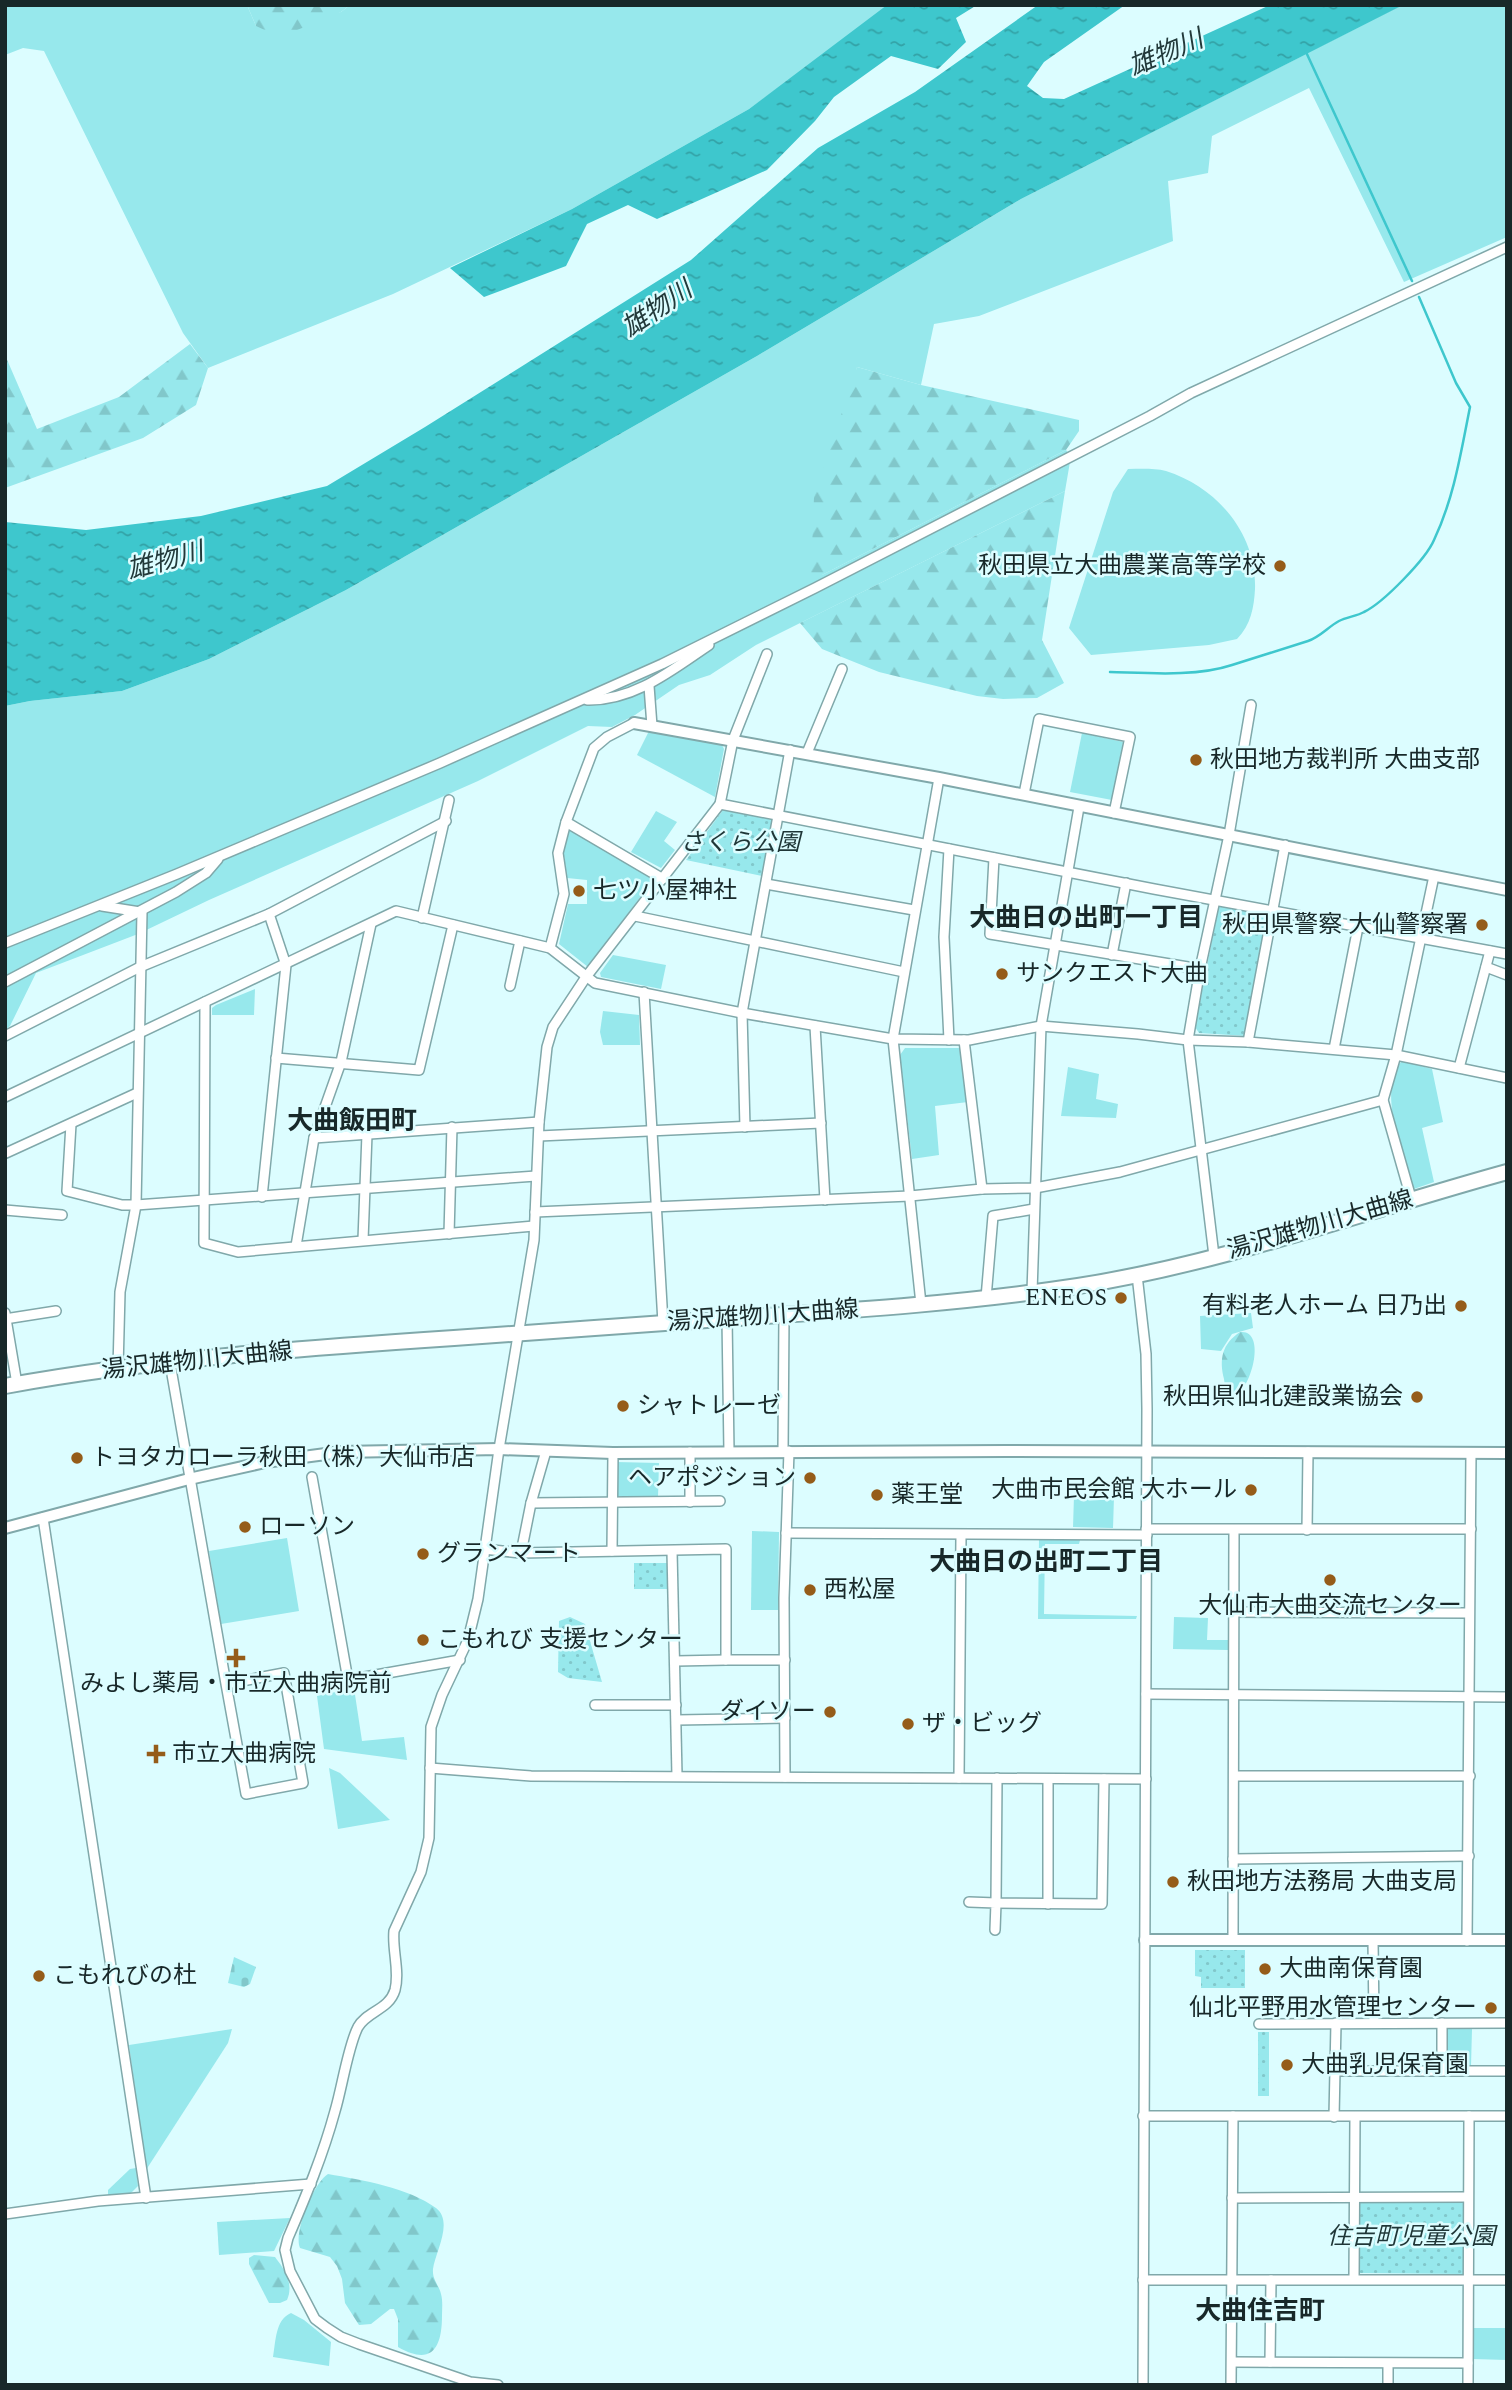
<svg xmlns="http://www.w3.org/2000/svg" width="1512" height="2390" viewBox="0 0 1512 2390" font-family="Spectral,'Noto Sans JP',serif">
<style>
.grass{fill:#97e8ec}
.forest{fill:url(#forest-firs)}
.cemetery{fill:url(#cemetery-stones)}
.park{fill:url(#park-dots)}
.water{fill:url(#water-ripples)}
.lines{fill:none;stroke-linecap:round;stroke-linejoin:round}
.stream{stroke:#3ec7cd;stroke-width:2.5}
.minor-casing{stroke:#80a8aa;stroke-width:12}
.tertiary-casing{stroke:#80a8aa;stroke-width:14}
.primary-casing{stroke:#80a8aa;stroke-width:18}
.minor{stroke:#fff;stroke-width:9}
.tertiary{stroke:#fff;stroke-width:10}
.primary{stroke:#fff;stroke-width:14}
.poi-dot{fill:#955c19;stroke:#dcfdff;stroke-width:2.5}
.labels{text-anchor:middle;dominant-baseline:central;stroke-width:5;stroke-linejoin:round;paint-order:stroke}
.poi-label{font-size:24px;fill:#182829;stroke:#dcfdff;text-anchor:start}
.park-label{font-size:24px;font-style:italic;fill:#1f3637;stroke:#dcfdff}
.street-label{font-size:24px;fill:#182829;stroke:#dcfdff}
.water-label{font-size:26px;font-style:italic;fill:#22393a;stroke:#dcfdff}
.neighbourhood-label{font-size:26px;font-weight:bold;fill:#182829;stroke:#dcfdff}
</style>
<defs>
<pattern id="forest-firs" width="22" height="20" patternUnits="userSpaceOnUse" patternTransform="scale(1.75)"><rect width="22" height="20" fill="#97e8ec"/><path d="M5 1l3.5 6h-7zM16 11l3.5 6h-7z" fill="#81c7ca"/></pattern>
<pattern id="cemetery-stones" width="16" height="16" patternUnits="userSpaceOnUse" patternTransform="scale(1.75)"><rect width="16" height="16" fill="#97e8ec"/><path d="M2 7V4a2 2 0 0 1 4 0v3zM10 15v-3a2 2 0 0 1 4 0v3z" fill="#81c7ca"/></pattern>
<pattern id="park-dots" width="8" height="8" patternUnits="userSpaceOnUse" patternTransform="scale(1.75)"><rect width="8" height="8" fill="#97e8ec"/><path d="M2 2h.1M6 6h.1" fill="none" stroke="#81c7ca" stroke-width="1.8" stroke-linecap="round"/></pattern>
<pattern id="water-ripples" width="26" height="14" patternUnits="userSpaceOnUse" patternTransform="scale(1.75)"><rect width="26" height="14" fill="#3ec7cd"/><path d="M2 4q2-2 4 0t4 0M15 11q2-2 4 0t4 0" fill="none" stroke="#33a2a6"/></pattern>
</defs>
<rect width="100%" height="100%" fill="#dcfdff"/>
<!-- grass -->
<g class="grass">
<path d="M 5,5 L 247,5 L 256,26 L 341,12 L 350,5 L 893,5 L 749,109 L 572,209 L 393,294 L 208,368 L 183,333 L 44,51 L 23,48 L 5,55 Z"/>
<path d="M 1402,5 L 1507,5 L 1507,237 L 1404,282 L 1309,88 L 1212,136 L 1208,173 L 1168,181 L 1173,241 L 979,316 L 934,324 L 921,385 L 857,367 L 822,575 L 1066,450 L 1071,456 L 1065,491 L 756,645 L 710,675 L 679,685 L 635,715 L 612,727 L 588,726 L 478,781 L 209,900 L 138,934 L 36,973 L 10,1026 L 5,1030 L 5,706 L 30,701 L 122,691 L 209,659 L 346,590 L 757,356 L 1021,199 Z"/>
<path d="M 1128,469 C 1140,469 1154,468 1166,471 C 1217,487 1257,534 1255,589 C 1254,607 1251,625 1237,639 L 1209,645 L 1091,655 L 1069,628 L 1113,492 Z"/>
<path d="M 649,731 L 722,745 L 724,749 L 715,797 L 637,755 Z"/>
<path d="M 1082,733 L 1123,742 L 1112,800 L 1070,792 Z"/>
<path d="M 656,811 L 677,822 L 664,841 L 675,850 L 661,868 L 631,852 Z"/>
<path d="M 569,826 L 653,880 L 588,967 L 559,944 L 568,904 L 587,904 L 587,880 L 567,878 L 563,848 Z"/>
<path d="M 613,955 L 666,965 L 661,989 L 601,977 L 600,973 Z"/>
<path d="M 255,989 L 254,1015 L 212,1015 L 212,1008 L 216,1005 Z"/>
<path d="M 603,1011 L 639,1015 L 640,1045 L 603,1045 L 600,1032 Z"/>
<path d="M 905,1048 L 962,1048 L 968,1102 L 935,1106 L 939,1155 L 912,1159 L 900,1055 Z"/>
<path d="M 1402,1061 L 1432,1069 L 1443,1122 L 1422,1128 L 1434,1182 L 1411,1190 C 1404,1158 1376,1087 1402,1061 Z"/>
<path d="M 1068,1067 L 1099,1074 L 1096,1099 L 1118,1104 L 1116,1118 L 1061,1116 Z"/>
<path d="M 1251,1313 L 1253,1328 L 1232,1334 L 1221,1351 L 1201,1349 L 1200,1316 Z"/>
<path d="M 616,1462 L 659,1463 L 658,1497 L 615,1496 Z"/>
<path d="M 1074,1496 L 1114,1497 L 1113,1528 L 1073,1527 Z"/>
<path d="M 752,1531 L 779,1532 L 778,1610 L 751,1610 Z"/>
<path d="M 287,1538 L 299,1611 L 221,1624 L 209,1551 Z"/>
<path d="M 1039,1539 L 1080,1540 L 1079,1544 L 1045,1544 L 1044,1614 L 1137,1616 L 1136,1619 L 1038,1619 Z"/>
<path d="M 1174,1617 L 1208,1618 L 1207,1640 L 1228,1640 L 1228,1650 L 1173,1649 Z"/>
<path d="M 354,1688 L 362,1741 L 404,1737 L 407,1760 L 324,1749 L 317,1696 Z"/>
<path d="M 329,1768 L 340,1773 L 390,1820 L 338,1829 Z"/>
<path d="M 1447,2028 L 1472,2029 L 1471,2066 L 1449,2066 L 1447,2064 Z"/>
<path d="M 232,2029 L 228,2043 L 146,2170 L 129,2045 Z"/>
<path d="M 136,2168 L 138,2186 L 129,2195 L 108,2195 L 108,2190 L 130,2169 Z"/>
<path d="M 290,2218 L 274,2251 L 219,2255 L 217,2222 Z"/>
<path d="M 291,2313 L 304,2320 L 331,2342 L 329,2366 L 273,2357 C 276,2341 275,2320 291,2313 Z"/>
<path d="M 1473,2328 L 1507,2328 L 1507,2360 L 1473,2359 Z"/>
</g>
<!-- forest -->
<g class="forest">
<path d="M 247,5 L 350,5 L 341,12 L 280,37 L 256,26 Z"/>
<path d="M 190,344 L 208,368 L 196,405 L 143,438 L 5,488 L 5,355 L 37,429 L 119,397 Z"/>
<path d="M 857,367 L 921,385 L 1079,420 L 1079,431 L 1066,450 L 822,575 L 811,573 L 814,497 Z"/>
<path d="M 1065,491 L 1042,640 L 1064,683 L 1037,698 L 1003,699 L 977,696 L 879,672 L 822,649 L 800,623 Z"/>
<path d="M 1240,1332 C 1266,1329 1253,1385 1236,1395 L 1231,1394 C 1225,1389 1225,1386 1224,1379 C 1219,1359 1222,1344 1240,1332 Z"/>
<path d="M 328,2174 C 362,2180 409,2188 436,2208 C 454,2222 435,2252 433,2269 C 432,2280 439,2285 441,2294 C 443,2301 442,2309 442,2316 C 442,2349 431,2366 398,2347 L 398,2319 L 394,2309 L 390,2309 L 371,2324 L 359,2325 L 345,2303 L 342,2279 L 337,2266 L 330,2257 L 300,2248 C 293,2233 314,2182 328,2174 Z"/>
<path d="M 254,2255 L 275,2257 C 285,2270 294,2284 287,2300 L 280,2303 L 269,2303 L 249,2264 L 249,2258 Z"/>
</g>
<!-- cemetery -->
<path class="cemetery" d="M 234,1957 L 256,1967 L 250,1984 L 244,1987 L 228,1983 Z"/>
<!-- park -->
<g class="park">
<path d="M 723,810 L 773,820 L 762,876 L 686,860 Z"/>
<path d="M 1219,905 L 1269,914 L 1246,1036 L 1199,1033 L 1195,1027 Z"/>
<rect x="634" y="1563" width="35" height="26"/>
<path d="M 570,1617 L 585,1624 L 602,1682 L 568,1678 L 558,1672 L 559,1621 Z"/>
<path d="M 1195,1950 L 1245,1950 L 1245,1988 L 1201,1988 L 1201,1977 L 1195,1976 Z"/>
<rect x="1258" y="2032" width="11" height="64"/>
<path d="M 1358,2201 L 1465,2202 L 1464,2274 L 1358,2273 Z"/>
</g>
<!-- water -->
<g class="water">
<path d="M 887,5 L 977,5 L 956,18 L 966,42 L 938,69 L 891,56 L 834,97 L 815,121 L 767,170 L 657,219 L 628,205 L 587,224 L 566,266 L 484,297 L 450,268 L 572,209 L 749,109 Z"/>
<path d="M 1038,5 L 1125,5 L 1044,62 L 1027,86 L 1043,98 L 1064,99 L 1270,5 L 1403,5 L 1021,199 L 757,356 L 346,590 L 209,659 L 122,691 L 30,701 L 5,706 L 5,522 L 86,530 L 201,516 L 327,486 L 425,427 L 691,260 L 818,148 L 915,92 Z"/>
</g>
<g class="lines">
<!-- stream -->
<g class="stream">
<path d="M 1306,52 L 1412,281"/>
<path d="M 1110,672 C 1148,673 1196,677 1232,665 C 1257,657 1283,649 1308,641 C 1320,637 1328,627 1339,621 C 1347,617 1357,616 1364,612 C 1383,603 1426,559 1434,540 C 1454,498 1461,452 1470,407 L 1456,383 L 1419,297"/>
</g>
<!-- minor casing -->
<g class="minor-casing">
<g id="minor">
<path d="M 649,686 L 652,726"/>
<path d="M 587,700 C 634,701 672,670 709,645"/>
<path d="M 807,753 L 842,669"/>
<path d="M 1024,794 L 1039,719 L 1130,737 L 1114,813"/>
<path d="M 720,804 L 1154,889 L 1507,954"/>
<path d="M 566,822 L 663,879"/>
<path d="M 949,849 L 944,937 L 949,1040"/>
<path d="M 994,858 L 990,934 L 1200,969"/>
<path d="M 766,884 L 914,910"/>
<path d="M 102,906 L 140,912"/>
<path d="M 635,916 L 904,972"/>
<path d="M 422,918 L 449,800"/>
<path d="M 5,943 L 177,874 L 440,763 L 662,664 L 815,588 L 1150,416 L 1191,393 L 1507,247"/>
<path d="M 550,948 L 564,894 L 558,853 L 566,822 L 594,748 L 607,737 L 634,723"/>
<path d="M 1112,955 L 1126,883"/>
<path d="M 1486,967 L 1507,975"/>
<path d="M 5,982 L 176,892 L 206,873 L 218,859"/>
<path d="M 510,986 L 520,941"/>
<path d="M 644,992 L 663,1323"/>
<path d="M 205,1002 L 204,1243 L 238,1252 L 534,1226"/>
<path d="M 815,1026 L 825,1200"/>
<path d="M 5,1036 L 140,967 L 269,914 L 446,821"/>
<path d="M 964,1040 L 982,1189"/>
<path d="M 1248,1042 L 1285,845"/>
<path d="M 1334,1049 L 1358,927"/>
<path d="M 276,1058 L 419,1070 L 453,925"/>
<path d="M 1459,1068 L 1490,951"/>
<path d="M 5,1097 L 396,911 L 550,948 L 595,983 L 742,1013 L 893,1039 L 969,1040 L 1041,1026 L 1138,1034 L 1188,1040 L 1248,1042 L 1396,1055 L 1507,1078"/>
<path d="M 71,1124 L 67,1191 L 122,1205 L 136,1205 L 536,1176"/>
<path d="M 745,1127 L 742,1013 L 790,750"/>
<path d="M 539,1136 L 821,1123"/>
<path d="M 314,1138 L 539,1122"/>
<path d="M 6,1153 L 137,1093"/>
<path d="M 262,1197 L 286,965 L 269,914"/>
<path d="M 1411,1198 L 1383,1100 L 1396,1055 L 1434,876"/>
<path d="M 5,1210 L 62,1215"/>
<path d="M 535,1212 L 910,1196 L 982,1189 L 1035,1188 L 1120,1172 L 1383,1100"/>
<path d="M 449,1234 L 452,1127"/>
<path d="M 363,1240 L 367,1134"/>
<path d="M 296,1246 L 314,1138 L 341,1062 L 371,924"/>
<path d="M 1214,1256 L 1188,1040 L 1200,969 L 1229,835 L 1251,705"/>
<path d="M 1137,1275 L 1146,1354 L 1147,1409 L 1143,2385"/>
<path d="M 1032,1292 L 1041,1026 L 1079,807"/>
<path d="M 986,1298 L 993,1216 L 1034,1209"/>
<path d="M 921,1304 L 893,1039 L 939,778"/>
<path d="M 5,1313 L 17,1384"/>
<path d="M 727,1318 L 729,1452"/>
<path d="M 5,1319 L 56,1311"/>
<path d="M 170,1363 L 226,1684 L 284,1673 L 303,1783 L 246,1794 L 226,1684"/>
<path d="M 118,1369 L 120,1292 L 136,1205 L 142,912"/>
<path d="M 783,1451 L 784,1315"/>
<path d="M 312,1477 L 348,1680 L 460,1660"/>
<path d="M 690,1502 L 690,1452"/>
<path d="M 531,1503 L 720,1501"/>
<path d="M 43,1518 L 146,2198"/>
<path d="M 1146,1529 L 1471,1529"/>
<path d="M 1307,1530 L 1308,1452"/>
<path d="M 786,1533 L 1147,1535"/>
<path d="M 483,1549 L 521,1553 L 726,1549 L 726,1660 L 785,1660"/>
<path d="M 612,1551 L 613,1453"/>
<path d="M 672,1551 L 677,1776"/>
<path d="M 521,1553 L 531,1503 L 546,1451"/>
<path d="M 1234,1612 L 1469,1613"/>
<path d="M 676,1661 L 726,1660"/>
<path d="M 1146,1694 L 1507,1697"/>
<path d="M 595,1705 L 676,1705"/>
<path d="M 677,1720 L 785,1718"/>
<path d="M 430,1768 L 531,1776 L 1146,1779"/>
<path d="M 1234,1776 L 1470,1776"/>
<path d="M 785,1777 L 784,1598 L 789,1451"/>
<path d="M 959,1778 L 961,1536"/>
<path d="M 997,1778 L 996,1903 L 1102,1904 L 1104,1779"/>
<path d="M 1048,1779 L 1048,1904"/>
<path d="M 1233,1859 L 1469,1856"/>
<path d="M 969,1902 L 996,1903 L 995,1930"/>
<path d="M 1233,1940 L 1234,1530"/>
<path d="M 1373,1940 L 1374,2022"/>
<path d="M 1467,1941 L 1471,1453"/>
<path d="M 1259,2024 L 1507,2023"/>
<path d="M 1335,2071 L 1507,2071"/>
<path d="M 1442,2071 L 1442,2023"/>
<path d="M 1143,2116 L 1507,2116"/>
<path d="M 1334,2117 L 1336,2023"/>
<path d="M 1232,2198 L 1468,2197"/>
<path d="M 5,2214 L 98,2201 L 311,2184"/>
<path d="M 1354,2279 L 1355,2117"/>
<path d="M 1143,2280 L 1507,2280"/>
<path d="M 1232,2362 L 1468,2363"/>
<path d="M 1270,2362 L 1271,2280"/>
<path d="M 498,2385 L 470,2382 L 359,2344 L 341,2337 L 327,2328 L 315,2319 L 290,2271 L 285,2250 L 288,2238 C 306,2196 323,2155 335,2111 C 342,2088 348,2046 358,2027 C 367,2011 389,2010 395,1990 C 400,1971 392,1950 394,1931 L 421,1872 L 429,1838 L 431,1727 L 442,1695 L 468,1640 L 478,1599 L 499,1449 L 534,1240 L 539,1122 L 547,1047 L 553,1027 L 586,977 L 720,804 L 733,740 L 767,654"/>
<path d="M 1231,2385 L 1233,2116"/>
<path d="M 1388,2385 L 1388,2364"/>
<path d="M 1468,2385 L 1469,2116"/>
</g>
</g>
<!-- tertiary casing -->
<g class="tertiary-casing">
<g id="tertiary">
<path d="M 634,723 L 939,778 L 1507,890"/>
<path d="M 5,1528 L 189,1479 L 265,1462 L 341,1452 L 499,1449 L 613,1453 L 1005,1451 L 1507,1453"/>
<path d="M 1145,1940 L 1507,1940"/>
</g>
</g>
<!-- primary casing -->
<g class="primary-casing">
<path id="primary" d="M 5,1386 C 153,1359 304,1348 454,1338 C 543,1332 632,1325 721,1319 C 840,1311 960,1304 1078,1286 C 1224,1263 1365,1211 1507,1172"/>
</g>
<!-- minor -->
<use href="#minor" class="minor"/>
<!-- tertiary -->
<use href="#tertiary" class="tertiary"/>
<!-- primary -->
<use href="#primary" class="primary"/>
</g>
<!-- markers -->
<g class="poi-dot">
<circle cx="1280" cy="566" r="7"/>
<circle cx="1196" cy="760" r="7"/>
<circle cx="579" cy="891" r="7"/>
<circle cx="1482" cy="925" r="7"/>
<circle cx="1002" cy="974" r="7"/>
<circle cx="1121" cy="1298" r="7"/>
<circle cx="1461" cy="1306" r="7"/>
<circle cx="1417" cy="1397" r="7"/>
<circle cx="623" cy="1406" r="7"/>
<circle cx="77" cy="1458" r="7"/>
<circle cx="810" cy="1478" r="7"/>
<circle cx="1251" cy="1490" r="7"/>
<circle cx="877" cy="1495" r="7"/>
<circle cx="245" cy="1527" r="7"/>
<circle cx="423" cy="1554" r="7"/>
<circle cx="1330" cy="1580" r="7"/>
<circle cx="810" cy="1590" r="7"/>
<circle cx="423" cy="1640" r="7"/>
<path d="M232.5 1647.5h7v7h7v7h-7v7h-7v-7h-7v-7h7z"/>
<circle cx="830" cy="1712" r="7"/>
<circle cx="908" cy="1724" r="7"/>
<path d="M152.5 1743.5h7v7h7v7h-7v7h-7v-7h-7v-7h7z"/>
<circle cx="1173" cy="1882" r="7"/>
<circle cx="1265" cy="1969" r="7"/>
<circle cx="39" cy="1976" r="7"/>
<circle cx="1491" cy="2008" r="7"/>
<circle cx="1287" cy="2065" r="7"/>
</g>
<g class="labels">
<!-- poi labels -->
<g class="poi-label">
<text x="1266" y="566" text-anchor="end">秋田県立大曲農業高等学校</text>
<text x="1210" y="760">秋田地方裁判所 大曲支部</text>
<text x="593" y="891">七ツ小屋神社</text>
<text x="1468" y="925" text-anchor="end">秋田県警察 大仙警察署</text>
<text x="1016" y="974">サンクエスト大曲</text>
<text x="1107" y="1298" text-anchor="end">ENEOS</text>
<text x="1447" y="1306" text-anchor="end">有料老人ホーム 日乃出</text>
<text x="1403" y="1397" text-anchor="end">秋田県仙北建設業協会</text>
<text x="637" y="1406">シャトレーゼ</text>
<text x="91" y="1458">トヨタカローラ秋田（株）大仙市店</text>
<text x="796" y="1478" text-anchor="end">ヘアポジション</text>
<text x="1237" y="1490" text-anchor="end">大曲市民会館 大ホール</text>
<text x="891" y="1495">薬王堂</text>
<text x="259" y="1527">ローソン</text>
<text x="437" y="1554">グランマート</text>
<text x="824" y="1590">西松屋</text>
<text x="1330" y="1606" text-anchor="middle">大仙市大曲交流センター</text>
<text x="437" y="1640">こもれび 支援センター</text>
<text x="236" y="1684" text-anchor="middle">みよし薬局・市立大曲病院前</text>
<text x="816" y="1712" text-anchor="end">ダイソー</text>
<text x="922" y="1724">ザ・ビッグ</text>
<text x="172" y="1754">市立大曲病院</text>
<text x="1187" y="1882">秋田地方法務局 大曲支局</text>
<text x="1279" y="1969">大曲南保育園</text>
<text x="53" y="1976">こもれびの杜</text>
<text x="1477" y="2008" text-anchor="end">仙北平野用水管理センター</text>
<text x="1301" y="2065">大曲乳児保育園</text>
</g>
<!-- park labels -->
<g class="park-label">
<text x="740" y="843">さくら公園</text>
<text x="1411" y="2237">住吉町児童公園</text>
</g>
<!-- street labels -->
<g class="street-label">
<text transform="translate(1320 1225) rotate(-16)">湯沢雄物川大曲線</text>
<text transform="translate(763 1316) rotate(-4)">湯沢雄物川大曲線</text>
<text transform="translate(197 1361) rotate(-6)">湯沢雄物川大曲線</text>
</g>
<!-- water labels -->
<g class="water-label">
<text transform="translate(1166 53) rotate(-23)">雄物川</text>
<text transform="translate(657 309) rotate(-34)">雄物川</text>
<text transform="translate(165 561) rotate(-15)">雄物川</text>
</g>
<!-- neighbourhood labels -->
<g class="neighbourhood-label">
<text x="1086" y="918">大曲日の出町一丁目</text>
<text x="352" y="1121">大曲飯田町</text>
<text x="1046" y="1562">大曲日の出町二丁目</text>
<text x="1260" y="2311">大曲住吉町</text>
</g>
</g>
<!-- border -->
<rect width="1512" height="2390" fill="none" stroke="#182829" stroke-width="14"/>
</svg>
